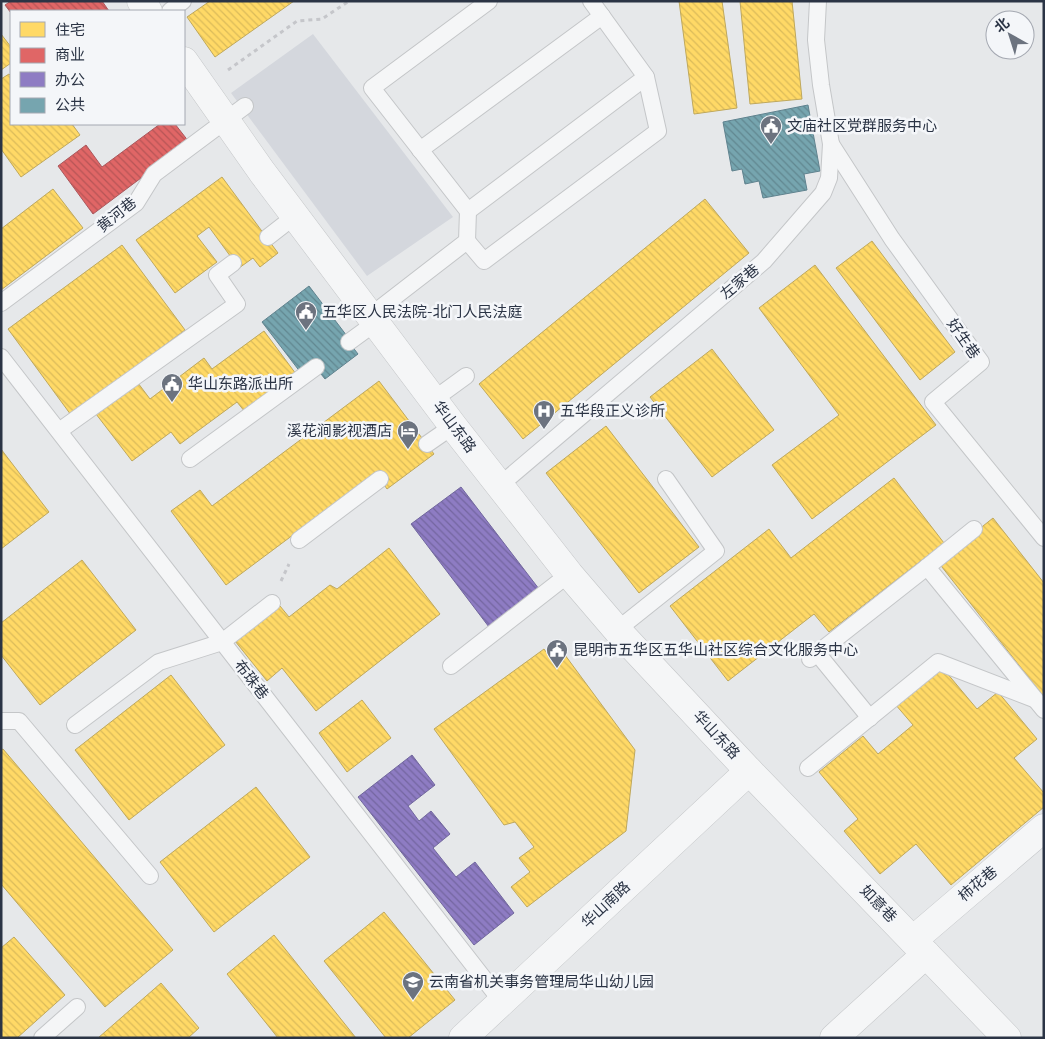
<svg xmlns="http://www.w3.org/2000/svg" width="1045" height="1039" viewBox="0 0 1045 1039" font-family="'Sofia Sans Condensed','Noto Sans SC',sans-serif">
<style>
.built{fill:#d4d7dd}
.homes{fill:url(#homes-back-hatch);stroke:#bfa85c}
.shops{fill:url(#shops-back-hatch);stroke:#aa575c}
.offices{fill:url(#offices-back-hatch);stroke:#70669d}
.public{fill:url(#public-back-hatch);stroke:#60838f}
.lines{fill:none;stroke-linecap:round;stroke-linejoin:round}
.service-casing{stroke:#c4c6c8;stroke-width:18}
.minor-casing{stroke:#c4c6c8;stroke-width:29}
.tertiary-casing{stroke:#c4c6c8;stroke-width:29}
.path{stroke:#c5c6ca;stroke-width:3;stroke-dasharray:4 4;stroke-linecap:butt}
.service{stroke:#f5f6f7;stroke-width:16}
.minor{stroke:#f5f6f7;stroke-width:28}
.tertiary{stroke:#f5f6f7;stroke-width:28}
.labels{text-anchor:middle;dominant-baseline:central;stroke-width:5;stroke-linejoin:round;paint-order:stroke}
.poi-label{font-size:15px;fill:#2b3445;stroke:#f4f6f9;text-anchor:start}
.street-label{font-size:15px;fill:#2b3445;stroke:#f4f6f9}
</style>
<defs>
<pattern id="homes-back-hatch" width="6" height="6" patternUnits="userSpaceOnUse" patternTransform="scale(1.25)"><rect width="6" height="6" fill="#ffd966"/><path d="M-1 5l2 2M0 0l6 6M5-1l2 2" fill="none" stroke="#dbbb5a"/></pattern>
<pattern id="shops-back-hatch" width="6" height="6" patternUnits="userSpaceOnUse" patternTransform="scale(1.25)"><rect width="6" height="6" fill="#e06666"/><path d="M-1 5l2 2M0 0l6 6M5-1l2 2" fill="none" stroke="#b65556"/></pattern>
<pattern id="offices-back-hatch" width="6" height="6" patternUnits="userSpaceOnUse" patternTransform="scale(1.25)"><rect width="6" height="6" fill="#8e7cc3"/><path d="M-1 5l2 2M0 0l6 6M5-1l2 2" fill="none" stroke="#7466a0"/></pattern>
<pattern id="public-back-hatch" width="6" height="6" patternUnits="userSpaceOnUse" patternTransform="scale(1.25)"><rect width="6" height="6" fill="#76a5af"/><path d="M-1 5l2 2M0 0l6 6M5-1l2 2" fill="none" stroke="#618790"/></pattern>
</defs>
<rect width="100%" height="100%" fill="#e6e8ea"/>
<!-- built -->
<path class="built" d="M 313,34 L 453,217 L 367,276 L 231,93 Z"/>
<!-- homes -->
<g class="homes">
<path d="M 210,1 L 294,1 L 215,57 L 187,17 Z"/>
<path d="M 679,1 L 722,1 L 737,108 L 694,114 Z"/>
<path d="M 740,1 L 792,1 L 802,99 L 750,104 Z"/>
<path d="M 1,34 L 11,47 L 11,63 L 1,70 Z"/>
<path d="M 9,74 L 11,76 L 11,124 L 72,124 L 80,135 L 21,177 L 1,149 L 1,79 Z"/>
<path d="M 222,177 L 278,253 L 260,267 L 253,258 L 239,268 L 209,227 L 197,236 L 217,262 L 175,293 L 136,240 Z"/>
<path d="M 53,189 L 83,228 L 1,290 L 1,229 Z"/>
<path d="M 705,199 L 749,253 L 523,439 L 479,384 Z"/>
<path d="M 872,241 L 955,352 L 920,380 L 836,268 Z"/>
<path d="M 122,245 L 185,330 L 71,415 L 8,329 Z"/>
<path d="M 815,265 L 936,425 L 812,519 L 772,465 L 839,415 L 759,308 Z"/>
<path d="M 264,331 L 296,374 L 245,412 L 237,402 L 180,444 L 171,432 L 132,461 L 96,414 L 138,383 L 150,399 L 204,358 L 212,369 Z"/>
<path d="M 712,349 L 774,430 L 712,477 L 650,397 Z"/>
<path d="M 379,381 L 434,454 L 387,489 L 376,473 L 226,585 L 171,511 L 200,490 L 212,506 Z"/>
<path d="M 606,426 L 699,547 L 639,593 L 546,473 Z"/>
<path d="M 1,449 L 49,512 L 1,549 Z"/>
<path d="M 894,478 L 944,543 L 829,632 L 814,614 L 728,681 L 670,606 L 769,529 L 791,558 Z"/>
<path d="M 993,518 L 1044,583 L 1044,697 L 938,562 Z"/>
<path d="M 389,548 L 440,614 L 316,711 L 282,668 L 267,681 L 235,641 L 280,606 L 289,617 L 330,585 L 337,589 Z"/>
<path d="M 82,560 L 136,630 L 40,705 L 1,655 L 1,623 Z"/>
<path d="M 544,649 L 554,663 L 565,655 L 635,750 L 626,831 L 527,907 L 511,887 L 530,872 L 519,858 L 534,847 L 515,822 L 504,825 L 434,729 Z"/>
<path d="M 941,666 L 977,709 L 998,692 L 1037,739 L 1014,758 L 1044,793 L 1044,807 L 951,885 L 916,844 L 880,874 L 844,831 L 858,819 L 819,772 L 863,736 L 878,754 L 913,725 L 895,704 Z"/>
<path d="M 171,675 L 225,745 L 129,820 L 75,750 Z"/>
<path d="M 362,700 L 391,738 L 347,772 L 319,733 Z"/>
<path d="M 3,749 L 173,950 L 105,1007 L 1,884 L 1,750 Z"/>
<path d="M 256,787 L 310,857 L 214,932 L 160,862 Z"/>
<path d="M 384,912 L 455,1000 L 408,1038 L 386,1038 L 324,961 Z"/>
<path d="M 274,935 L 356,1038 L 278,1038 L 227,974 Z"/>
<path d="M 14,937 L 65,995 L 17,1038 L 1,1038 L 1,948 Z"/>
<path d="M 161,983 L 199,1028 L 188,1038 L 98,1038 Z"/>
</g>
<!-- shops -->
<g class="shops">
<path d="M 11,1 L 102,1 L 109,11 L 11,11 L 11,13 L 5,5 Z"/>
<path d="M 160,124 L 175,124 L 189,142 L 93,214 L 58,166 L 86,145 L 102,167 Z"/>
</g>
<!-- offices -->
<g class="offices">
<path d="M 461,487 L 539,589 L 489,627 L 411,524 Z"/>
<path d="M 412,755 L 435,785 L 408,806 L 419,821 L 431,811 L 450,834 L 433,848 L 456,877 L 475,862 L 514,913 L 474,945 L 358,797 Z"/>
</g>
<!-- public -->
<g class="public">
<path d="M 808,105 L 820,171 L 804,174 L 807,190 L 763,198 L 759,181 L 745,184 L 742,169 L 732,171 L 723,122 Z"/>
<path d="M 309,286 L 350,340 L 348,341 L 358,354 L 325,379 L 313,364 L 301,373 L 262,322 Z"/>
</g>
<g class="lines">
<!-- service casing -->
<g class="service-casing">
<g id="service">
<path d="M 170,11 L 183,1"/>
<path d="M 831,144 L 892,239 L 981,362 L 933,402 L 1044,538"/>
<path d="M 420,150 L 602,16"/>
<path d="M 468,211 L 646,77 L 591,1"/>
<path d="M 268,237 L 295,216"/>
<path d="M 467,241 L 484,261 L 658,131 L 646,77"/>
<path d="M 1,303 L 136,203 L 154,174 L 245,106"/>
<path d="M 370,316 L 467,241 L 468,211 L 372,88 L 489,1"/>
<path d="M 349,342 L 375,323"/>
<path d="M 1,357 L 502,1002"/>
<path d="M 433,400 L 466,376"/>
<path d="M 59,431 L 237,304 L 217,275 L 233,263"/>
<path d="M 427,444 L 453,426"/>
<path d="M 190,459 L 316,367"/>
<path d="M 499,486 L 764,261 L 823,193 L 829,178 L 831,144 L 821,85 L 816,40 L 818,1"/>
<path d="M 974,529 L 927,567 L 1044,710"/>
<path d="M 299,540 L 380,479"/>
<path d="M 617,630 L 716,551 L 666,479"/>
<path d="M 817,653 L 870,718"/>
<path d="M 810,659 L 927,567"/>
<path d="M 451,666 L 569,574"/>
<path d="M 1,721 L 19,721 L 150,876"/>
<path d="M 75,725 L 159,662 L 222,642 L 272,603"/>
<path d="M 808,768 L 938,662 L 1034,699"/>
<path d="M 42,1038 L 77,1007"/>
</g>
</g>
<!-- minor casing -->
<g class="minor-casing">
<g id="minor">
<path d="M 913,940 L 1044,828"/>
<path d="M 834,1038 L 926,954"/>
</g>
</g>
<!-- tertiary casing -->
<g class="tertiary-casing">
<g id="tertiary">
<path d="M 141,1 L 148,11"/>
<path d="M 184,61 L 262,172 L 453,426 L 569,574 L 617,630 L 749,771 L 1007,1038"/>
<path d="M 463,1038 L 749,771"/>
</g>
</g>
<!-- path -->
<g class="path">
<path d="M 228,70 L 297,21 L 322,19 L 349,1"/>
<path d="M 281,581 L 289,564"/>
</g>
<!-- service -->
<use href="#service" class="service"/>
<!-- minor -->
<use href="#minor" class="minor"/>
<!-- tertiary -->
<use href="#tertiary" class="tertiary"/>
</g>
<!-- icons -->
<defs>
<g id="civic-pin" transform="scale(1.125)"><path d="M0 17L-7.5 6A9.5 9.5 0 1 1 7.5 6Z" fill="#6c737f" stroke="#f4f6f9"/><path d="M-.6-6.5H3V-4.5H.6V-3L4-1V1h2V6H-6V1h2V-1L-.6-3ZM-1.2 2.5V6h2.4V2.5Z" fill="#fff"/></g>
<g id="hospital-pin" transform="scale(1.125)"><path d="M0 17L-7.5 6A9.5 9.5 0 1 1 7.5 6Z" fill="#6c737f" stroke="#f4f6f9"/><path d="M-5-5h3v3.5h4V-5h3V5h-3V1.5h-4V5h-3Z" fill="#fff"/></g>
<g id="hotel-pin" transform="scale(1.125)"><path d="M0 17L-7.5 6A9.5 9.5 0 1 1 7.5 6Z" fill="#6c737f" stroke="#f4f6f9"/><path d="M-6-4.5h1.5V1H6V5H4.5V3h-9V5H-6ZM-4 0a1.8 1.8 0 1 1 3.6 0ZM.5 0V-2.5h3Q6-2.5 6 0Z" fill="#fff"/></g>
<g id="school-pin" transform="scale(1.125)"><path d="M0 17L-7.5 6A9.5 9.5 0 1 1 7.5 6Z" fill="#6c737f" stroke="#f4f6f9"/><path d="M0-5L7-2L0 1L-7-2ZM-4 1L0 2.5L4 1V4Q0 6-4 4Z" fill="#fff"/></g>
</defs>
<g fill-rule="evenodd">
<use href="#civic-pin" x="771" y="126"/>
<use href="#civic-pin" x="306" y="312"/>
<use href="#civic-pin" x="172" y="384"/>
<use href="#hospital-pin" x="544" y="411"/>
<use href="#hotel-pin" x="408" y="431"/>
<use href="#civic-pin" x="557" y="650"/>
<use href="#school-pin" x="413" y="982"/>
</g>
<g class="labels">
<!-- poi labels -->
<g class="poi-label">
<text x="787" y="126">文庙社区党群服务中心</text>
<text x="322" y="312">五华区人民法院-北门人民法庭</text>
<text x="188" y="384">华山东路派出所</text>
<text x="560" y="411">五华段正义诊所</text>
<text x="392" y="431" text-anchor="end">溪花涧影视酒店</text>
<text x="573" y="650">昆明市五华区五华山社区综合文化服务中心</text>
<text x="429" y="982">云南省机关事务管理局华山幼儿园</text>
</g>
<!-- street labels -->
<g class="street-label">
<text transform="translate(117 215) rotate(-39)">黄河巷</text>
<text transform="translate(740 282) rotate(-40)">左家巷</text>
<text transform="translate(963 339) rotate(55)">好生巷</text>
<text transform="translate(454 427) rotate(53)">华山东路</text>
<text transform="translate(251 680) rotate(52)">布珠巷</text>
<text transform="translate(716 735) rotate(47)">华山东路</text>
<text transform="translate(978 884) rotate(-40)">柿花巷</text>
<text transform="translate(878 904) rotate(46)">如意巷</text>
<text transform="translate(606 905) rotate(-43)">华山南路</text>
</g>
</g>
<!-- border -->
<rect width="1045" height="1039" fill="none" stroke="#2b3445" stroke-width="5"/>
<!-- legend -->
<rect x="10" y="10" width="175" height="115" fill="#f4f6f9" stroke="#a4a8b1"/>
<rect x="20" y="22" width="25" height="15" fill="#ffd966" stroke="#a4a8b1"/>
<text x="55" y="35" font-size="15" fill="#2b3445">住宅</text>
<rect x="20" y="48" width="25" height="15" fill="#e06666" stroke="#a4a8b1"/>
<text x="55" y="60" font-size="15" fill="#2b3445">商业</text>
<rect x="20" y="72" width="25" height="15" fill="#8e7cc3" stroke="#a4a8b1"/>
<text x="55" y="85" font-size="15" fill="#2b3445">办公</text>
<rect x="20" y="98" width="25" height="15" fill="#76a5af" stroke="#a4a8b1"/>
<text x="55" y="110" font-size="15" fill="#2b3445">公共</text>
<!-- north arrow -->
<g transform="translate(1010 35) rotate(321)"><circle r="24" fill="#f4f6f9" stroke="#a4a8b1"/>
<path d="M0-4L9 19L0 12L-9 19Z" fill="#6c737f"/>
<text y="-8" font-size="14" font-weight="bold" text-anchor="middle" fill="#2b3445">北</text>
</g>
</svg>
